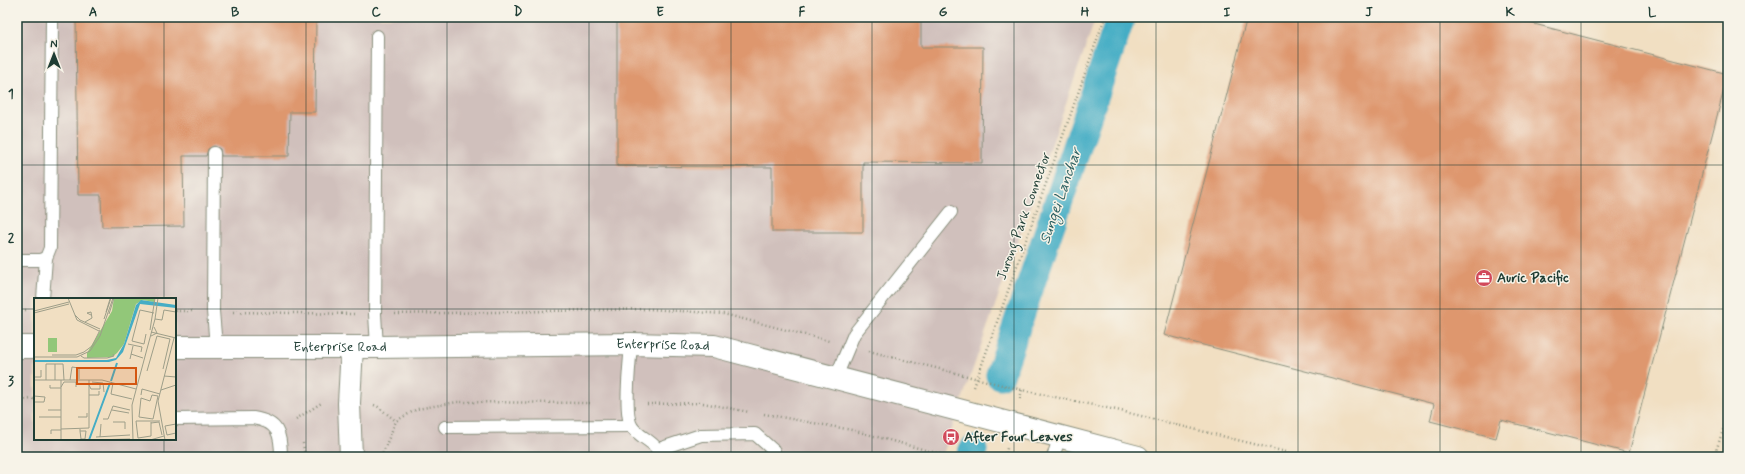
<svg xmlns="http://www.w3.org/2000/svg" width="1745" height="474" viewBox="0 0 1745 474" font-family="Mynerve,sans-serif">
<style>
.industrial{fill:#d0c0bc;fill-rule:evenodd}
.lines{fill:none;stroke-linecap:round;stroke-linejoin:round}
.canal{stroke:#45adc5;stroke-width:29}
.building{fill:#de976e}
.service-casing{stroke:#888e7b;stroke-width:14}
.minor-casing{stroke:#888e7b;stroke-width:24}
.path{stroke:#888e7b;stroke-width:2.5;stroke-dasharray:1 3;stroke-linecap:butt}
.service{stroke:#fff;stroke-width:12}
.minor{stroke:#fff;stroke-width:22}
.grid{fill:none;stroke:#1f3d34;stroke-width:1;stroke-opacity:0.55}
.labels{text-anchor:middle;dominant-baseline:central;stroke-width:3;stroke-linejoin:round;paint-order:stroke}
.street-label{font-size:14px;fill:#1f3d34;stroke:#f7f3e8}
.poi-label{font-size:14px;font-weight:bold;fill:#1f3d34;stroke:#f7f3e8;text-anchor:start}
.water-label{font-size:15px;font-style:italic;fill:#2a5f60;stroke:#f7f3e8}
.inset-river{fill:none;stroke:#45adc5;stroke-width:2}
.inset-road{fill:none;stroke:#9d9e89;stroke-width:1}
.view{fill:#d45610;fill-opacity:0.15;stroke:#d45610;stroke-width:2}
.inset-edge{fill:none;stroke:#1f3d34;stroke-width:2}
.neatline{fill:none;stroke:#1f3d34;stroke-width:1.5}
.grid-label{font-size:13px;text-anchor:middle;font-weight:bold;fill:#1f3d34}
</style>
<rect width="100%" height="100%" fill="#f7f3e8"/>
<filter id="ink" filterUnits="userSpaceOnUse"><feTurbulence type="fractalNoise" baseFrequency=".025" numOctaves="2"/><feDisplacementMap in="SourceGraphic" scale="8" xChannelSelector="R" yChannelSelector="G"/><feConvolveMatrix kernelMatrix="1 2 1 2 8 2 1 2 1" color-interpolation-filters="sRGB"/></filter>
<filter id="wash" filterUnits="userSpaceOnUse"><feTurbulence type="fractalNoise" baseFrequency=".012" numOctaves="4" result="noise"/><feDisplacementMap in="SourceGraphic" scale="16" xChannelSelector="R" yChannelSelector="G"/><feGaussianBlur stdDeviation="0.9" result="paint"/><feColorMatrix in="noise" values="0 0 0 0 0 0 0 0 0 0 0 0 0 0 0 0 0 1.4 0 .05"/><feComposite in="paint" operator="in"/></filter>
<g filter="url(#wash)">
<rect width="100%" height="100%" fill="#f1dfc2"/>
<!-- industrial -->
<path class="industrial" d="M 17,17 L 1096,17 L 942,457 L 17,457 ZM 35,299 L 175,299 L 175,439 L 35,439 Z"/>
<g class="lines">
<!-- canal -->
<g class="canal">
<path d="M 1000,375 L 1121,17"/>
<path d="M 970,457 L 973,450"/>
</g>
</g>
<g id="blocks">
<!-- building -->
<g class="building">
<path d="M 76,17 L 316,17 L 315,112 L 290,112 L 289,156 L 221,156 L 220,149 L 214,146 L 208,149 L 206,156 L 183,156 L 184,226 L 102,227 L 101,195 L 78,195 Z"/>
<path d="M 617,17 L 921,17 L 921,47 L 983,47 L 982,163 L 863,162 L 863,232 L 772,232 L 772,167 L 617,166 Z"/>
<path d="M 1247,17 L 1507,17 L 1728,74 L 1629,453 L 1501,420 L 1496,438 L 1430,421 L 1434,404 L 1164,335 Z"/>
</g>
</g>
</g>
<g filter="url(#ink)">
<use href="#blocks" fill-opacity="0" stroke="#888e7b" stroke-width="1"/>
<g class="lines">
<!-- service casing -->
<g class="service-casing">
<g id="service">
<path d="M 377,36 L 375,314 L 377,347"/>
<path d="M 214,153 L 213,311 L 216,347"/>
<path d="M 17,260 L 40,260 L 46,258"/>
<path d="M 43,299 L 46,258 L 50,248 L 52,17"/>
<path d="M 631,344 C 630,361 623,414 632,427 C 641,439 656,441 661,457"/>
<path d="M 836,377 L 854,334 L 951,212"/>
<path d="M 175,419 L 253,418 C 278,422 281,433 281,457"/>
<path d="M 445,427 L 631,426"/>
<path d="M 659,449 L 701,435 L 755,434 L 774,451 L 775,457"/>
<path d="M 1053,457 L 1060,436"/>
</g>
</g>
<!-- minor casing -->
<g class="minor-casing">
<g id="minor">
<path d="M 17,347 L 35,347"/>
<path id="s1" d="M 175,347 L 377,347 L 631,344 L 714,346 L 1138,457"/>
<path d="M 351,457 L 349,403 L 352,347"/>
</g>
</g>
<!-- path -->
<g class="path">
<path d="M 17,310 L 26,310"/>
<path d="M 175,311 L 192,311"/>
<path d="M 233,312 L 354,314"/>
<path d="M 395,314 L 650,309 L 724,314 L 829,341"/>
<path d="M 869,351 L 1022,390 L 1121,411 L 1306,457"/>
<path d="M 974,387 L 1105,17"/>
<path d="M 1020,399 L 1022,390"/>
<path d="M 17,400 L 35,399"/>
<path d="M 647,404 L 703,403 L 749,412"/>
<path d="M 374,405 L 377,406 L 396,421"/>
<path d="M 764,414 L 852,430 L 951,457"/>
<path d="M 296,419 L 323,402"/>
<path d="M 303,443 L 305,457"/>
<path d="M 381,457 L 396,421 L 417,409 L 457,402 L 590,403"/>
<path d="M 1005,457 L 1007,448"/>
<path d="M 1714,457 L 1728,415"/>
</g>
<!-- service -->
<use href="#service" class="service"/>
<!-- minor -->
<use href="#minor" class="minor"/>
</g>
</g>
<!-- grid -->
<path class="grid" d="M 164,17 L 164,299M 306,17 L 306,457M 447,17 L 447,457M 589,17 L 589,457M 731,17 L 731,457M 872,17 L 872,457M 1014,17 L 1014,457M 1156,17 L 1156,457M 1298,17 L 1298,457M 1440,17 L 1440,457M 1581,17 L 1581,457M 17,165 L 1728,165M 17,309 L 35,309M 175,309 L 1728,309M 164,439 L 164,457"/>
<!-- icons -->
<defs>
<g id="office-disc" transform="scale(0.9)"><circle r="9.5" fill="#d1495b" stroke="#f7f3e8"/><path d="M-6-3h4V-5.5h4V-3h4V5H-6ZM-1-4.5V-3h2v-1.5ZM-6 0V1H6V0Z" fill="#fff"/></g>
<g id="bus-disc" transform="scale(0.9)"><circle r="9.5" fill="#d1495b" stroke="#f7f3e8"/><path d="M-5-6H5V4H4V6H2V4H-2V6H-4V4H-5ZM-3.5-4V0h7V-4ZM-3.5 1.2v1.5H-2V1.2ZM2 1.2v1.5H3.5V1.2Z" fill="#fff"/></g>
</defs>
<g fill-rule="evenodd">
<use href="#office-disc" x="1484" y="278"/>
<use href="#bus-disc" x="951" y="437"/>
</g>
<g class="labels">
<!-- street labels -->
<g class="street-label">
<text transform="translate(1024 216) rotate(-70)">Jurong Park Connector</text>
<text stroke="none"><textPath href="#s1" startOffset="488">Enterprise Road</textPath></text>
<text stroke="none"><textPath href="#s1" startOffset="165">Enterprise Road</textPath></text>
</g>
<!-- poi labels -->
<g class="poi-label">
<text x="1497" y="278">Auric Pacific</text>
<text x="964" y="437">After Four Leaves</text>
</g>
<!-- water labels -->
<g class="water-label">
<text transform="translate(1061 196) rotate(-71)">Sungei Lanchar</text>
</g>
</g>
<!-- overview -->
<g transform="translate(34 298)">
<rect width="142" height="142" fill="#f1dfc2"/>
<path d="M 80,0 L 121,0 L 120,4 L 109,2 L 102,6 L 90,46 L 83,55 L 78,59 L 53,60 L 53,55 L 78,13 ZM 14,40 L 23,40 L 23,54 L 14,54 Z" fill="#92c779"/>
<path d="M 107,2 L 142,7 L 142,10 L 106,6 L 89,54 L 82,62 L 75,64 L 0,64 L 0,62 L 73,62 L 82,60 L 90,46 L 102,7 Z" fill="#45adc5"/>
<path class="inset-river" d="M 77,83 L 83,65M 55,142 L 76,85"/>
<path class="inset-road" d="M 34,0 L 43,22 L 65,33M 0,13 L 35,4M 72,14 L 76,1M 0,15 L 35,6M 75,16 L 80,0M 41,17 L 46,22 L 66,31M 70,21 L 77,0M 121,21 L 128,22 L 130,12 L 142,14M 51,24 L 58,20 L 57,14 L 53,15 L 57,17M 116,32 L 121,0M 117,34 L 142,40M 112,36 L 110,46 L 98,43 L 106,12 L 120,15M 117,38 L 123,35 L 120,29M 94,46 L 108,49 L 107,54M 97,56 L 109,60M 18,57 L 42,57 L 50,54 L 58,48 L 66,32M 47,58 L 50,60 L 73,60 L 80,58 L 79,56M 0,59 L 43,59 L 56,53 L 66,38 L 79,0M 96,61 L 99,48M 21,66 L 21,82M 113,73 L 123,38 L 136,41 L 129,71M 130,78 L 142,79M 0,79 L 7,79 L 7,72M 0,82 L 68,82 L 102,91M 12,82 L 12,66 L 29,66 L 30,82M 36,82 L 38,69 L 45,70 L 45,81M 58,84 L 69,85 L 70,94M 79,85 L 77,96 L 98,101M 16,87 L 16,90 L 27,90M 55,87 L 57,91 L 66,91 L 66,85M 27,89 L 30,84 L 42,84 L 42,89M 127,92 L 142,87M 55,97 L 65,97 L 65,93M 107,97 L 108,91 L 126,96M 118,97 L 124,98 L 119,121 L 105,119 L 107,100 L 116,103 ZM 0,98 L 11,99 L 10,104 L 0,104M 14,112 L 27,112M 78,112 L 95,115M 5,119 L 27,119M 44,119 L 53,119 L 53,115M 69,121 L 74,121 L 79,108 L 96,112M 79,124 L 91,124 L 91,131M 117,124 L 117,138 L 104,140 L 102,123 L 126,123M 117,125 L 125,124 L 128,137M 142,126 L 131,128 L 133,137 L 142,135M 27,131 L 55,130 L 55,82M 46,131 L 46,133 L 47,141 L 51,141 L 52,133 L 46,133M 17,136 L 17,132 L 27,132M 62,139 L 96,137M 66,139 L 67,126M 27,142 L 27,82M 59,142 L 96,141M 99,142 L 98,107 L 121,21 L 124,0M 116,142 L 130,138M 131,142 L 124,103 L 140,40"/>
<path class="view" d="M 43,70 L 102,70 L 102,86 L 43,86 Z"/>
<rect width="142" height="142" class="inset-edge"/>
</g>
<!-- margin -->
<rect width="1745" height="474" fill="none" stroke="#f7f3e8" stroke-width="44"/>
<!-- north arrow -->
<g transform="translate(54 54)" stroke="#f7f3e8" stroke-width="3" paint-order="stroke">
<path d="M0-3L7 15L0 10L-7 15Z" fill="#1f3d34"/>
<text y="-6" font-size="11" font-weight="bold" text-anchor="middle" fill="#1f3d34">N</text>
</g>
<rect x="22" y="22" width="1701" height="430" class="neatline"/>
<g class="grid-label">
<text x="93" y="16">A</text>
<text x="235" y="16">B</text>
<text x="376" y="16">C</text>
<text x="518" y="16">D</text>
<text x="660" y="16">E</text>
<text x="802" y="16">F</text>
<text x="943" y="16">G</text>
<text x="1085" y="16">H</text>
<text x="1227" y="16">I</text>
<text x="1369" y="16">J</text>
<text x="1510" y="16">K</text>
<text x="1652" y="16">L</text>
<text x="11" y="98">1</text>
<text x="11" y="242">2</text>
<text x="11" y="385">3</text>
</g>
</svg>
